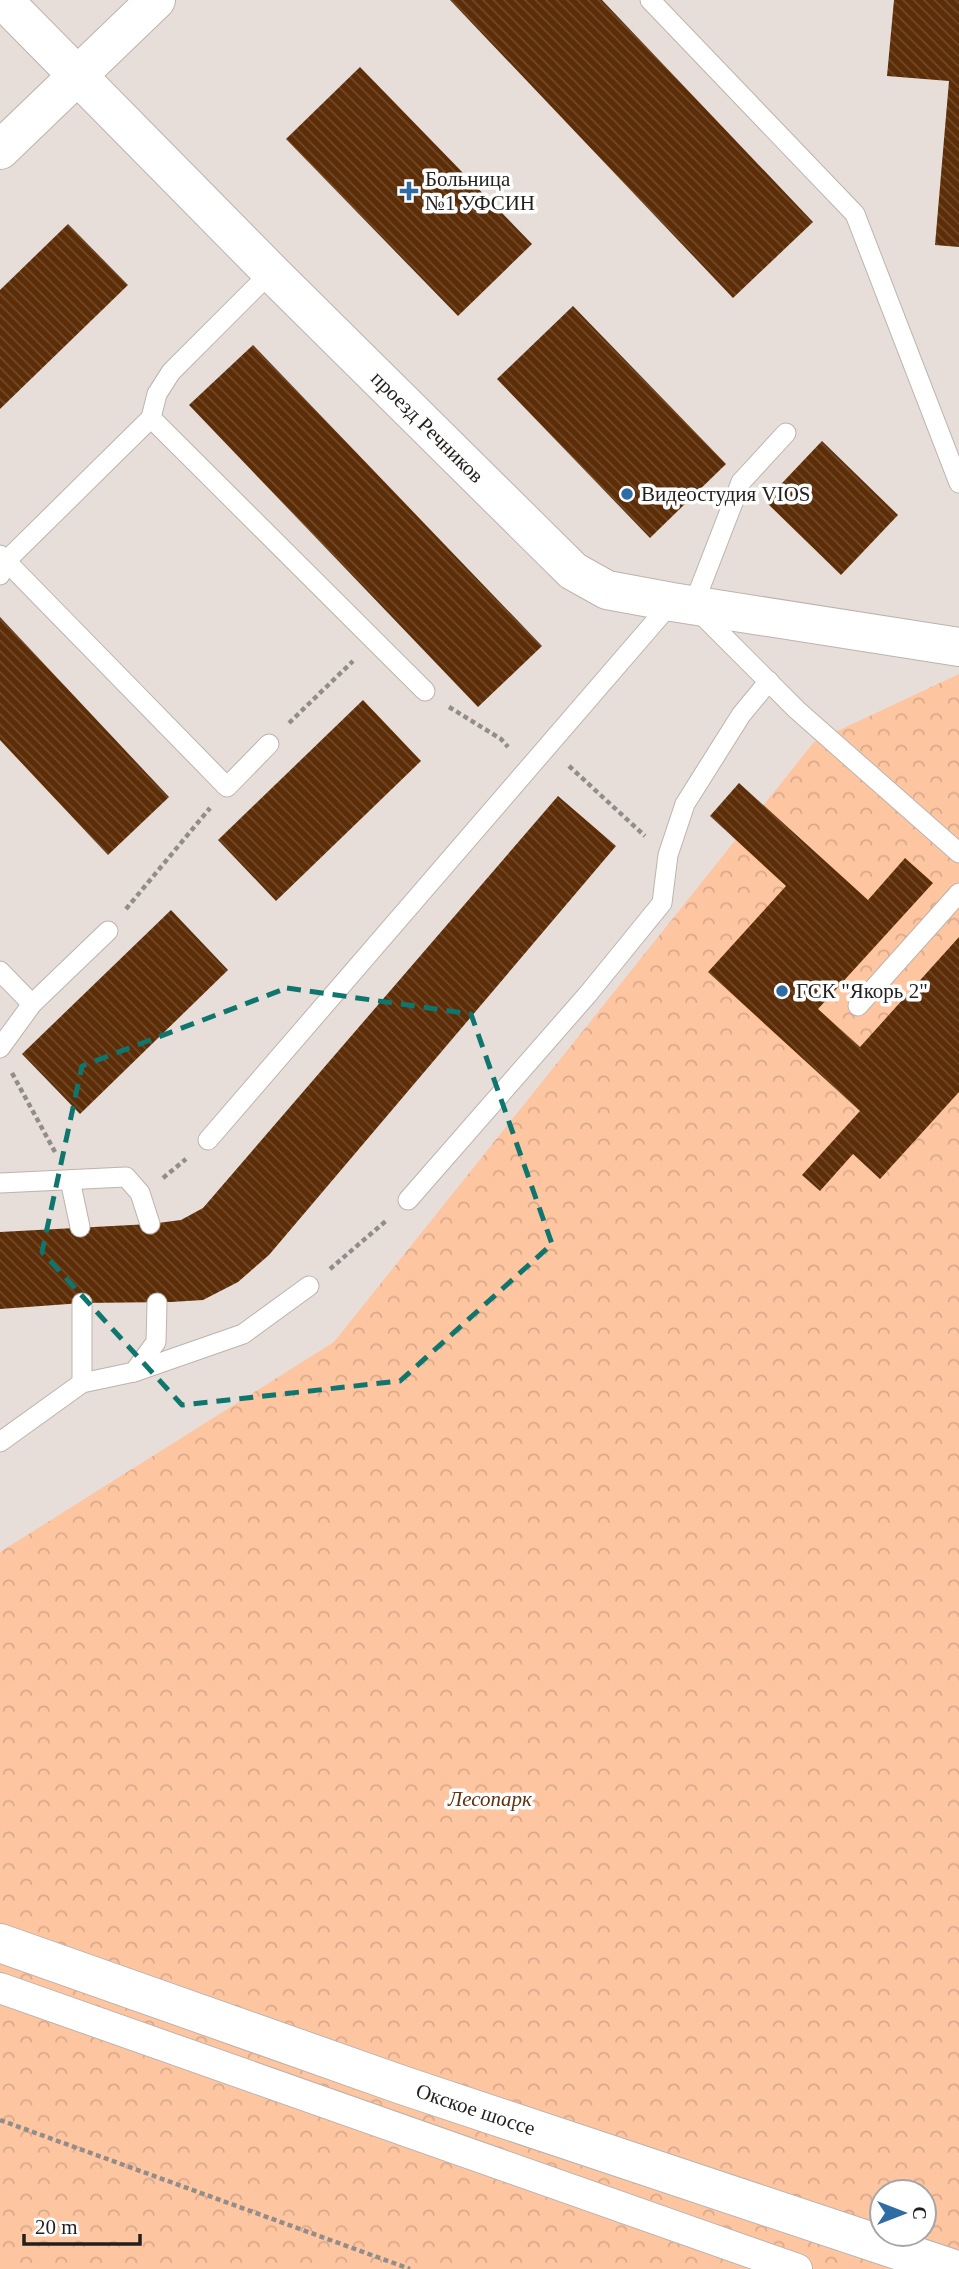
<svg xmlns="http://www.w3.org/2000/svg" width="959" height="2269" viewBox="0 0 959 2269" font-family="'Times New Roman',serif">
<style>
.park{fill:url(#park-crowns);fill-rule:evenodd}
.building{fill:url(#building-back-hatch)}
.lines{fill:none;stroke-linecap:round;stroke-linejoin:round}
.service-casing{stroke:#bcb3ae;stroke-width:21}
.pedestrian-casing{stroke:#bcb3ae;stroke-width:32}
.minor-casing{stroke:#bcb3ae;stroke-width:40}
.path{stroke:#938d89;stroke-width:4.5;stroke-dasharray:5 3.5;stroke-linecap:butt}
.service{stroke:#fff;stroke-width:19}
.pedestrian{stroke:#fff;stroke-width:30}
.minor{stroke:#fff;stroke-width:38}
.marked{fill:none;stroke:#0f766e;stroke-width:5;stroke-dasharray:14 9;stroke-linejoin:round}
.poi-dot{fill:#2f6ca3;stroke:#fff;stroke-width:2.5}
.labels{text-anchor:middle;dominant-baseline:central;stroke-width:7;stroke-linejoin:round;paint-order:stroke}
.poi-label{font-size:21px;fill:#221f1d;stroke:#fff;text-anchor:start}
.street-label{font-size:21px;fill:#221f1d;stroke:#fff}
.park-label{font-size:21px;font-style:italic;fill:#5f310e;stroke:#fff}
</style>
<defs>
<pattern id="park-crowns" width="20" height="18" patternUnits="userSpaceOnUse" patternTransform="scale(1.75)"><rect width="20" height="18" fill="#fec5a1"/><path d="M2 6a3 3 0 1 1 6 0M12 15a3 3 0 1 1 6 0" fill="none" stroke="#d9a98a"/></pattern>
<pattern id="building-back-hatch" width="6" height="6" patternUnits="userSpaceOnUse" patternTransform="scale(1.75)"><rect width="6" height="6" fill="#5c2d07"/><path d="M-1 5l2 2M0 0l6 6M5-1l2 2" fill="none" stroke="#6f4a2b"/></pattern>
</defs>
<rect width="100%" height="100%" fill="#e7ded9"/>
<!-- park -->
<path class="park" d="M 959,674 L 959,2269 L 0,2269 L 0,1552 L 334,1342 L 814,742 ZM 882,2192 L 924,2192 L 924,2234 L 882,2234 Z"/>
<!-- building -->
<g class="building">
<path d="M 450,0 L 602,0 L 813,222 L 733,298 Z"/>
<path d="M 894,0 L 959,0 L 959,247 L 935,245 L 949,81 L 887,76 Z"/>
<path d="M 360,67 L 532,244 L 458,316 L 286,139 Z"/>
<path d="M 68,224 L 128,285 L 0,409 L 0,290 Z"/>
<path d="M 573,306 L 726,464 L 650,538 L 497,379 Z"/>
<path d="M 253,345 L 542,646 L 478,707 L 189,405 Z"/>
<path d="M 822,441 L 898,515 L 841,575 L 765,501 Z"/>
<path d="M 0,617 L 169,797 L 108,855 L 0,740 Z"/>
<path d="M 363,700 L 421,761 L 276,901 L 218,840 Z"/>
<path d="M 739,783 L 868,900 L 905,858 L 933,883 L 818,1009 L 860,1047 L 959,937 L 959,1092 L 880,1179 L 853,1154 L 820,1191 L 802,1175 L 860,1111 L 708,972 L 786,886 L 710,816 Z"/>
<path d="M 558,796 L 616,846 L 269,1255 L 238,1282 L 203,1300 L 171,1302 L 82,1303 L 0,1309 L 0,1232 L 150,1224 L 181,1220 L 203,1208 Z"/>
<path d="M 171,910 L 228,970 L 80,1114 L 22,1054 Z"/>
</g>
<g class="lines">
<!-- service casing -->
<g class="service-casing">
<g id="service">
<path d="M 650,0 L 855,214 L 959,483"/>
<path d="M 151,418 L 157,394 L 171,372 L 271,272"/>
<path d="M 786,433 L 741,482 L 693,606 L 797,710 L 959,853"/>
<path d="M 0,555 L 6,561 L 151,418 L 425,691"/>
<path d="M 0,575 L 6,561 L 227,787 L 269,744"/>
<path d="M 0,971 L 32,1004 L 108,931"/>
<path d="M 858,1006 L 959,893"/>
<path d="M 0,1048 L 32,1004"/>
<path d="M 208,1140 L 672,602"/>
<path d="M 70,1180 L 80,1227"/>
<path d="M 0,1183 L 126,1177 L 140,1193 L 150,1224"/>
<path d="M 408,1200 L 588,994 L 662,903 L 668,855 L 685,804 L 741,715 L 769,681"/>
<path d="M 82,1303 L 82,1383"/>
<path d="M 134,1372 L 243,1334 L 309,1286"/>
<path d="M 0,1442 L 82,1383 L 134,1372 L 156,1342 L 157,1303"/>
</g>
</g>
<!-- pedestrian casing -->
<g class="pedestrian-casing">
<path id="pedestrian" d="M 0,1988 L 797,2269"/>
</g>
<!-- minor casing -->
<g class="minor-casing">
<g id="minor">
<path id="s1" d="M 3,0 L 271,272 L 573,571 L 607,590 L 672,602 L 959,647"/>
<path d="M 0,150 L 156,0"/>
<path id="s2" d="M 0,1943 L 402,2085 L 954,2269"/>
</g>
</g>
<!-- path -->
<g class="path">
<path d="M 449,707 L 501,739 L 508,747"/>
<path d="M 289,723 L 353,661"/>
<path d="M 569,766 L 645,836"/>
<path d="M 126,909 L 210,808"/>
<path d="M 12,1073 L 55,1152"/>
<path d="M 163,1178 L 186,1159"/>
<path d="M 330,1269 L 387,1220"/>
<path d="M 0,2120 L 410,2269"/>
</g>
<!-- service -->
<use href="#service" class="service"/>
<!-- pedestrian -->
<use href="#pedestrian" class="pedestrian"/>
<!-- minor -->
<use href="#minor" class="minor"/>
</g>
<!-- marked area -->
<path class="marked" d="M 287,988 L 471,1014 L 552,1244 L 400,1381 L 182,1405 L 42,1252 L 82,1066 Z"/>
<!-- markers -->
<g class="poi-dot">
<path d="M405.5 180.5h7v7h7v7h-7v7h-7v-7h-7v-7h7z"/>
<circle cx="627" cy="494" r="7"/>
<circle cx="782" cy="991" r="7"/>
</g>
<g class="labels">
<!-- poi labels -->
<g class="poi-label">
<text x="425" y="179">Больница<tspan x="425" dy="24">№1 УФСИН</tspan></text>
<text x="641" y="494">Видеостудия VIOS</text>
<text x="796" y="991">ГСК "Якорь 2"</text>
</g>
<!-- street labels -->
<g class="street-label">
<text stroke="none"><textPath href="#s1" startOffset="602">проезд Речников</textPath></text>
<text stroke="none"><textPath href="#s2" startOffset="504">Окское шоссе</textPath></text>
</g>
<!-- park labels -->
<g class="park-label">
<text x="490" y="1799">Лесопарк</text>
</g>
</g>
<!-- north arrow -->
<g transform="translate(903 2213) rotate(90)"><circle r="33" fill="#ffffff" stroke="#a7a5a5" stroke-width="2"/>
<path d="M0-5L12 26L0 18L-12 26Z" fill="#2f6ca3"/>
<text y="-10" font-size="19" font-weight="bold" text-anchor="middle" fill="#221f1d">С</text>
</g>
<!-- scale -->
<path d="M24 2234v10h116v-10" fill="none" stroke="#221f1d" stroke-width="3.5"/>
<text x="35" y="2234" font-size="21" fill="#221f1d" stroke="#ffffff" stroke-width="5" paint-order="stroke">20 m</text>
</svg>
